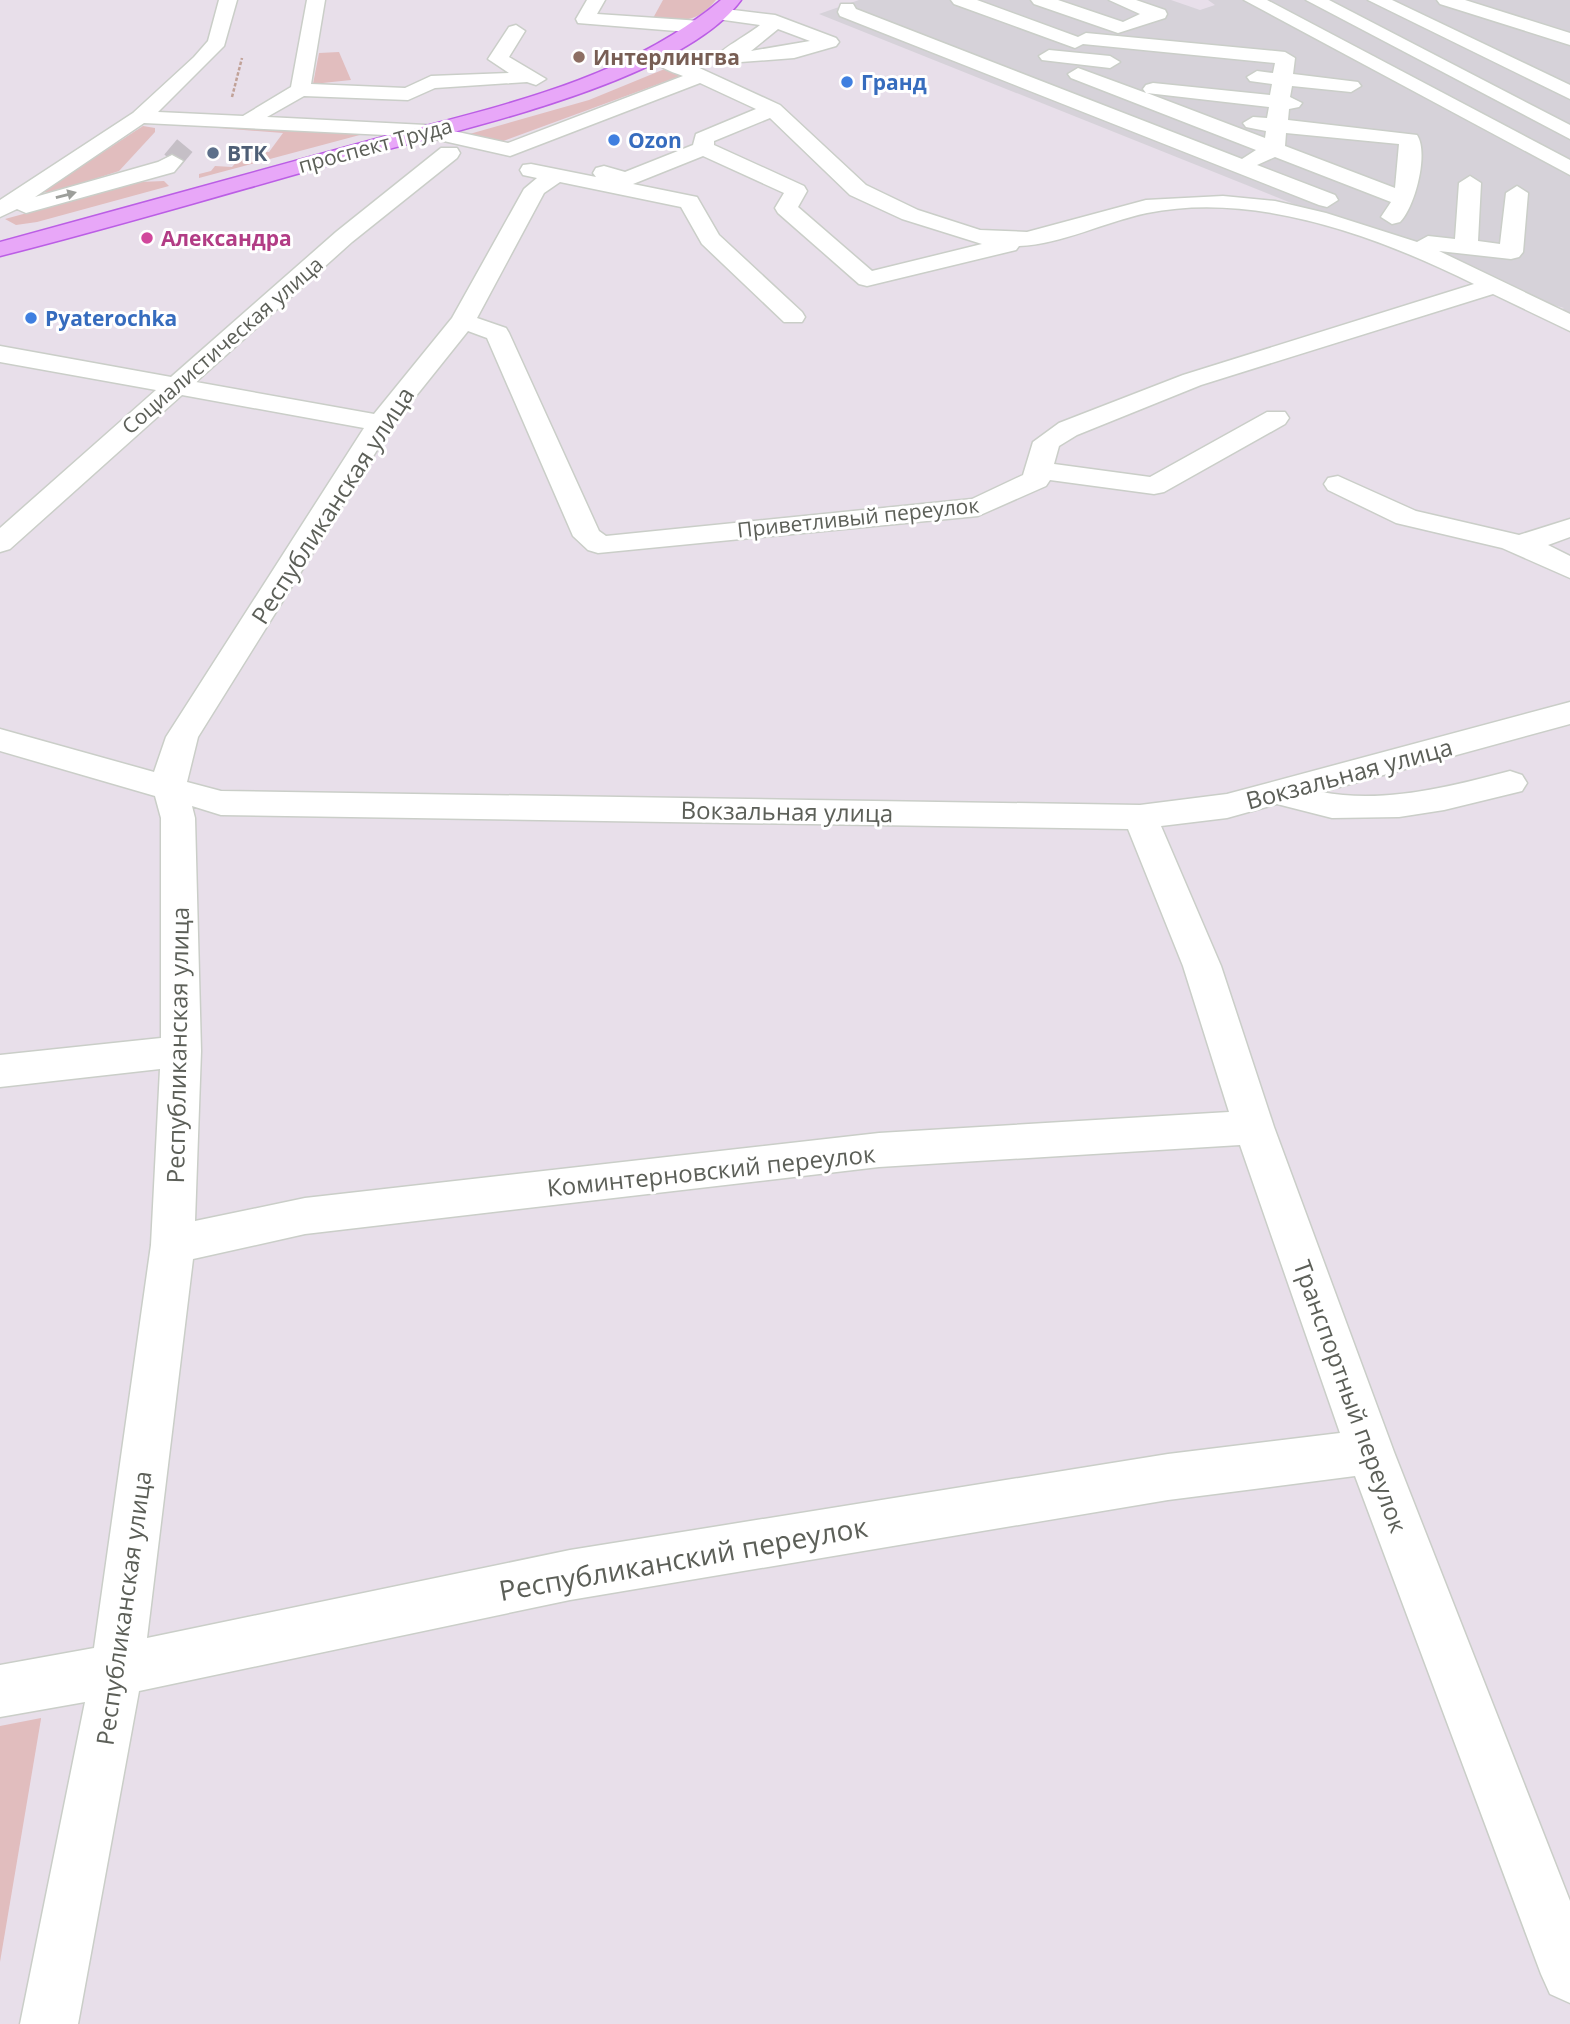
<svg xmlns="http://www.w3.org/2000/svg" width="1570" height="2024" viewBox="0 0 1570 2024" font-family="'Open Sans',sans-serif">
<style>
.industrial{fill:#d6d2d9}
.green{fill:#e1bdbe}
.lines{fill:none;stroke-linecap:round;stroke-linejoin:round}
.minor-tunnel{stroke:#c5bfc6;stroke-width:20;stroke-dasharray:20 10;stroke-linecap:butt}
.minor-casing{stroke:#cacec8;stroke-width:3}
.major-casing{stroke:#bb5ee5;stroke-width:3}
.path{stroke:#c1a298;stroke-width:2.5;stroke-dasharray:3.5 2;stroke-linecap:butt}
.minor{fill:#fff;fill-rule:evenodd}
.major{fill:#e8a7f8;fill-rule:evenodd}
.oneway{fill:#9d9f9b}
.education-dot{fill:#8d6e63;stroke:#fff;stroke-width:2.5}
.shop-dot{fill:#3f7fe0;stroke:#fff;stroke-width:2.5}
.service-dot{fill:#5c6f8a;stroke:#fff;stroke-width:2.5}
.hotel-dot{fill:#d1479c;stroke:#fff;stroke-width:2.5}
.labels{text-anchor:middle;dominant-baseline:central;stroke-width:6;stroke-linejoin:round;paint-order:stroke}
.far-education-label{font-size:21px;font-weight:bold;fill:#785e54;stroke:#fff;text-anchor:start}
.far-shop-label{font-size:21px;font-weight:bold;fill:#366cbe;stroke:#fff;text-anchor:start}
.far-street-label{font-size:21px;fill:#5c5f58;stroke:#fff}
.far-service-label{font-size:21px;font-weight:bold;fill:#4e5e75;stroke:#fff;text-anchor:start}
.far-hotel-label{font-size:21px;font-weight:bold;fill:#b23c85;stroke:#fff;text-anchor:start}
.street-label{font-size:24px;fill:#5c5f58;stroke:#fff}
.near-street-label{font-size:28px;fill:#5c5f58;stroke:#fff}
</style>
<rect width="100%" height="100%" fill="#e8dfea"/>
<!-- industrial -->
<path class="industrial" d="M 859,0 L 1171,0 L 1200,10 L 1215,5 L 1208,0 L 1570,0 L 1570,317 L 1558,311 L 1564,308 L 1526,297 L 819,14 Z"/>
<!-- green -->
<g class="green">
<path d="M 663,0 L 716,0 C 697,23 680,22 652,20 Z"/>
<path d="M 339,52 L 351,80 L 313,84 L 319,53 Z"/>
<path d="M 667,68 L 683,75 L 498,143 L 466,135 L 589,100 Z"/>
<path d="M 143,126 L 155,128 L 155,132 L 119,171 L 51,193 L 42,192 Z"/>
<path d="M 227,126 L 371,132 L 199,178 L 199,174 L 211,171 L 215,166 L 232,167 L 246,151 L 269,152 L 283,133 L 219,128 Z"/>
<path d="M 164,181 L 169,186 L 37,222 L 16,225 L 5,219 L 140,182 Z"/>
<path d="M 41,1718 L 41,1719 L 0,1962 L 0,1726 Z"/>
</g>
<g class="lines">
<!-- minor-tunnel -->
<path class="minor-tunnel" d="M 172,161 L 187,143"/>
<!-- minor casing -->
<g class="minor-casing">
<g id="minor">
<path d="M 219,0 L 237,0 L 224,46 L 158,112 L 243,116 L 291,87 L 307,0 L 325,0 L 311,84 L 405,88 L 431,76 L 509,73 L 488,59 L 509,27 L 516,25 L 525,31 L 509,57 L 546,79 L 536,85 L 527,82 L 435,88 L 408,100 L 304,96 L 267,117 L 426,125 L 508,143 L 683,76 C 669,71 656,66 646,54 L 649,50 L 656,48 L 780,105 L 866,185 L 918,210 L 980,230 L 1027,232 L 1146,200 L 1223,196 L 1275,201 L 1326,213 L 1417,242 L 1428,236 L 1455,239 L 1459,183 L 1470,176 L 1481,183 L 1478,241 L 1500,244 L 1506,193 L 1517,186 L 1528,193 L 1523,252 L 1519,257 L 1511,259 L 1439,251 L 1570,314 L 1570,331 L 1493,294 L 1201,385 L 1077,435 L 1059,446 L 1054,464 L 1150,477 L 1267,412 L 1285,412 L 1289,418 L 1285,424 L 1164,492 L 1154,494 L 1050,480 L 1046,486 L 978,516 L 598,553 L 588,550 L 573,536 L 487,338 L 468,331 L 392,426 L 198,737 L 187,782 L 221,791 L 1140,805 L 1227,794 L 1570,702 L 1570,724 L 1321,792 C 1383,804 1450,787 1510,771 L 1522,775 L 1527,783 L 1522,791 L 1444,810 L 1399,817 L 1332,818 L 1277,804 L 1227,818 L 1161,826 L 1221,966 L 1274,1127 L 1394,1452 L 1570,1901 L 1570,2003 L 1550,1994 L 1541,1974 L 1355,1476 L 1168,1500 L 570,1600 L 139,1691 L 78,2024 L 20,2024 L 85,1702 L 0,1717 L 0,1665 L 94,1648 L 151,1245 L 160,1069 L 0,1087 L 0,1055 L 161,1038 L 161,818 L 155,796 L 0,751 L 0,729 L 154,772 L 166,737 L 364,428 L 182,395 L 10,549 L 0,552 L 0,528 L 156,390 L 0,362 L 0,346 L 171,377 L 336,232 L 441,148 L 457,148 L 460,153 L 457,158 L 352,242 L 196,382 L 374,414 L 452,318 L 524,189 L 537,178 L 523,175 L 520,170 L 523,165 L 531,164 L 596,177 L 593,173 L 596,168 L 604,166 L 625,172 L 693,145 L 696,134 L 756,109 L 700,83 L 510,156 L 426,137 L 144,123 L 35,197 L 158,162 L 172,155 L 183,161 L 174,172 L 26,213 L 17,209 L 0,217 L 0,200 L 133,113 L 194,57 L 208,41 ZM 770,118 L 850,195 L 902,219 L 982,244 L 872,271 L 798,207 L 807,191 L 804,186 L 714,145 L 714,141 ZM 703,156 L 784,193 L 775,208 L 778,213 L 859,284 L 867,286 L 1016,250 L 1019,246 C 1063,244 1104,222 1147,213 C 1256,191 1377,236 1474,284 L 1183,375 L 1059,423 L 1033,442 L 1023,475 L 972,499 L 606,536 L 599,531 L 509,333 L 506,328 L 477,318 L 544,193 L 560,182 L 681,207 L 702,244 L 784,322 L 802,322 L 805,317 L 802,312 L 719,235 L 697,197 L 633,184 ZM 192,806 L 221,815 L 1128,829 L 1183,966 L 1229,1112 L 879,1133 L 305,1198 L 195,1221 L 201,1051 L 195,818 ZM 1240,1145 L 1340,1433 L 1168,1454 L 570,1550 L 147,1638 L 193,1259 L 305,1234 L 879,1167 Z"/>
<path d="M 587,0 L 605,0 L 597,14 L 701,21 L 710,27 L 701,33 L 578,23 L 576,19 Z"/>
<path d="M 951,0 L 977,0 L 1078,37 L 1086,33 L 1285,52 L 1295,58 L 1293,74 L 1358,82 L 1361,86 L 1351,92 L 1292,86 L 1290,97 L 1302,103 L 1299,107 L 1289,109 L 1288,120 L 1417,135 C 1429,153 1415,207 1400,222 L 1392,224 L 1381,217 L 1391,202 L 1275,157 L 1257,165 L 1335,195 L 1338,200 L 1327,207 L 1319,205 L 840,16 L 838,12 L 841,4 L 853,4 L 856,9 L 1242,159 L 1256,150 L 1071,78 L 1068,74 L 1078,68 L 1146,93 L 1143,89 L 1146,85 L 1153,83 L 1270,95 L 1272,84 L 1250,81 L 1247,77 L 1257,71 L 1273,73 L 1275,63 L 1083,44 L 1075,48 L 954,4 ZM 1147,93 L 1269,107 L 1267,118 L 1253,117 L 1243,123 L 1246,127 L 1266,131 L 1265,138 ZM 1286,133 L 1399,144 L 1395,188 L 1285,146 Z"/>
<path d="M 1031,0 L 1058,0 L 1123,22 L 1140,14 L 1109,0 L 1136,0 L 1165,10 L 1167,14 L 1165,18 L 1118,33 L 1034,4 Z"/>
<path d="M 1244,0 L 1267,0 L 1570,160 L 1570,175 Z"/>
<path d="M 1306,0 L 1329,0 L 1570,125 L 1570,139 Z"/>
<path d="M 1368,0 L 1392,0 L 1570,85 L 1570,99 Z"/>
<path d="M 1437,0 L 1465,0 L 1570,33 L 1570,45 L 1440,4 Z"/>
<path d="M 717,8 L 775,15 L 836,38 L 839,42 L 836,46 L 794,58 L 727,63 L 717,56 C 724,47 748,35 760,25 L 710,18 L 708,14 L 710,10 ZM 778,29 L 810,41 L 751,51 Z"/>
<path d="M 1049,50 L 1110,56 L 1120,62 L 1110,68 L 1042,60 L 1039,56 Z"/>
<path d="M 1338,476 L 1416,511 L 1519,535 L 1570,519 L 1570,537 L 1548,545 L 1570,556 L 1570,578 L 1502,548 L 1396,523 L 1328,490 L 1324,484 L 1328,478 Z"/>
</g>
</g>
<!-- major casing -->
<g class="major-casing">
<path id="major" d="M 721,0 L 741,0 C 678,86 435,135 332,164 C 222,195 111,228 0,256 L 0,242 C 118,210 236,177 354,145 C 480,110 619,86 721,0 Z"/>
</g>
<!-- path -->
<path class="path" d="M 232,97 L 242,58"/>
<!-- minor -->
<use href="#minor" class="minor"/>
<!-- major -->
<use href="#major" class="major"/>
</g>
<!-- one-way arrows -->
<defs><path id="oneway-solid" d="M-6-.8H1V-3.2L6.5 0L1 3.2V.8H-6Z" transform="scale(1.75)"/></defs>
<use class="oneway" href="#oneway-solid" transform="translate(66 195) rotate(-15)"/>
<!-- markers -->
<circle class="education-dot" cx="579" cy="57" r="7"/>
<g class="shop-dot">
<circle cx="847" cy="82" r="7"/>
<circle cx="614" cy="140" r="7"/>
<circle cx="31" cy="318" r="7"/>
</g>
<circle class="service-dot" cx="213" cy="153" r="7"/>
<circle class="hotel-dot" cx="147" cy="238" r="7"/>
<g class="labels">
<!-- far-education labels -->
<g class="far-education-label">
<text x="593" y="57">Интерлингва</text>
</g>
<!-- far-shop labels -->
<g class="far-shop-label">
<text x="861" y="82">Гранд</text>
<text x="628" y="140">Ozon</text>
<text x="45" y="318">Pyaterochka</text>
</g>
<!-- far-street labels -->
<g class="far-street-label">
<text transform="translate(375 145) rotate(-15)">проспект Труда</text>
<text transform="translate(222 345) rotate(-41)">Социалистическая улица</text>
<text transform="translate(858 517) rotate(-6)">Приветливый переулок</text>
</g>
<!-- far-service labels -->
<g class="far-service-label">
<text x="227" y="153">ВТК</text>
</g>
<!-- far-hotel labels -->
<g class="far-hotel-label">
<text x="161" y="238">Александра</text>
</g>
<!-- street labels -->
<g class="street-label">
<text transform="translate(332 505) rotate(-57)">Республиканская улица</text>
<text transform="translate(1349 773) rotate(-15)">Вокзальная улица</text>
<text transform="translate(787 811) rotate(1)">Вокзальная улица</text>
<text transform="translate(177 1045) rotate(-89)">Республиканская улица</text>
<text transform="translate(711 1170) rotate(-6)">Коминтерновский переулок</text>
<text transform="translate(1351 1396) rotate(70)">Транспортный переулок</text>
<text transform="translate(123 1608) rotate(-82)">Республиканская улица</text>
</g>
<!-- near-street labels -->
<g class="near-street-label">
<text transform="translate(683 1558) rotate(-10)">Республиканский переулок</text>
</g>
</g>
</svg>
